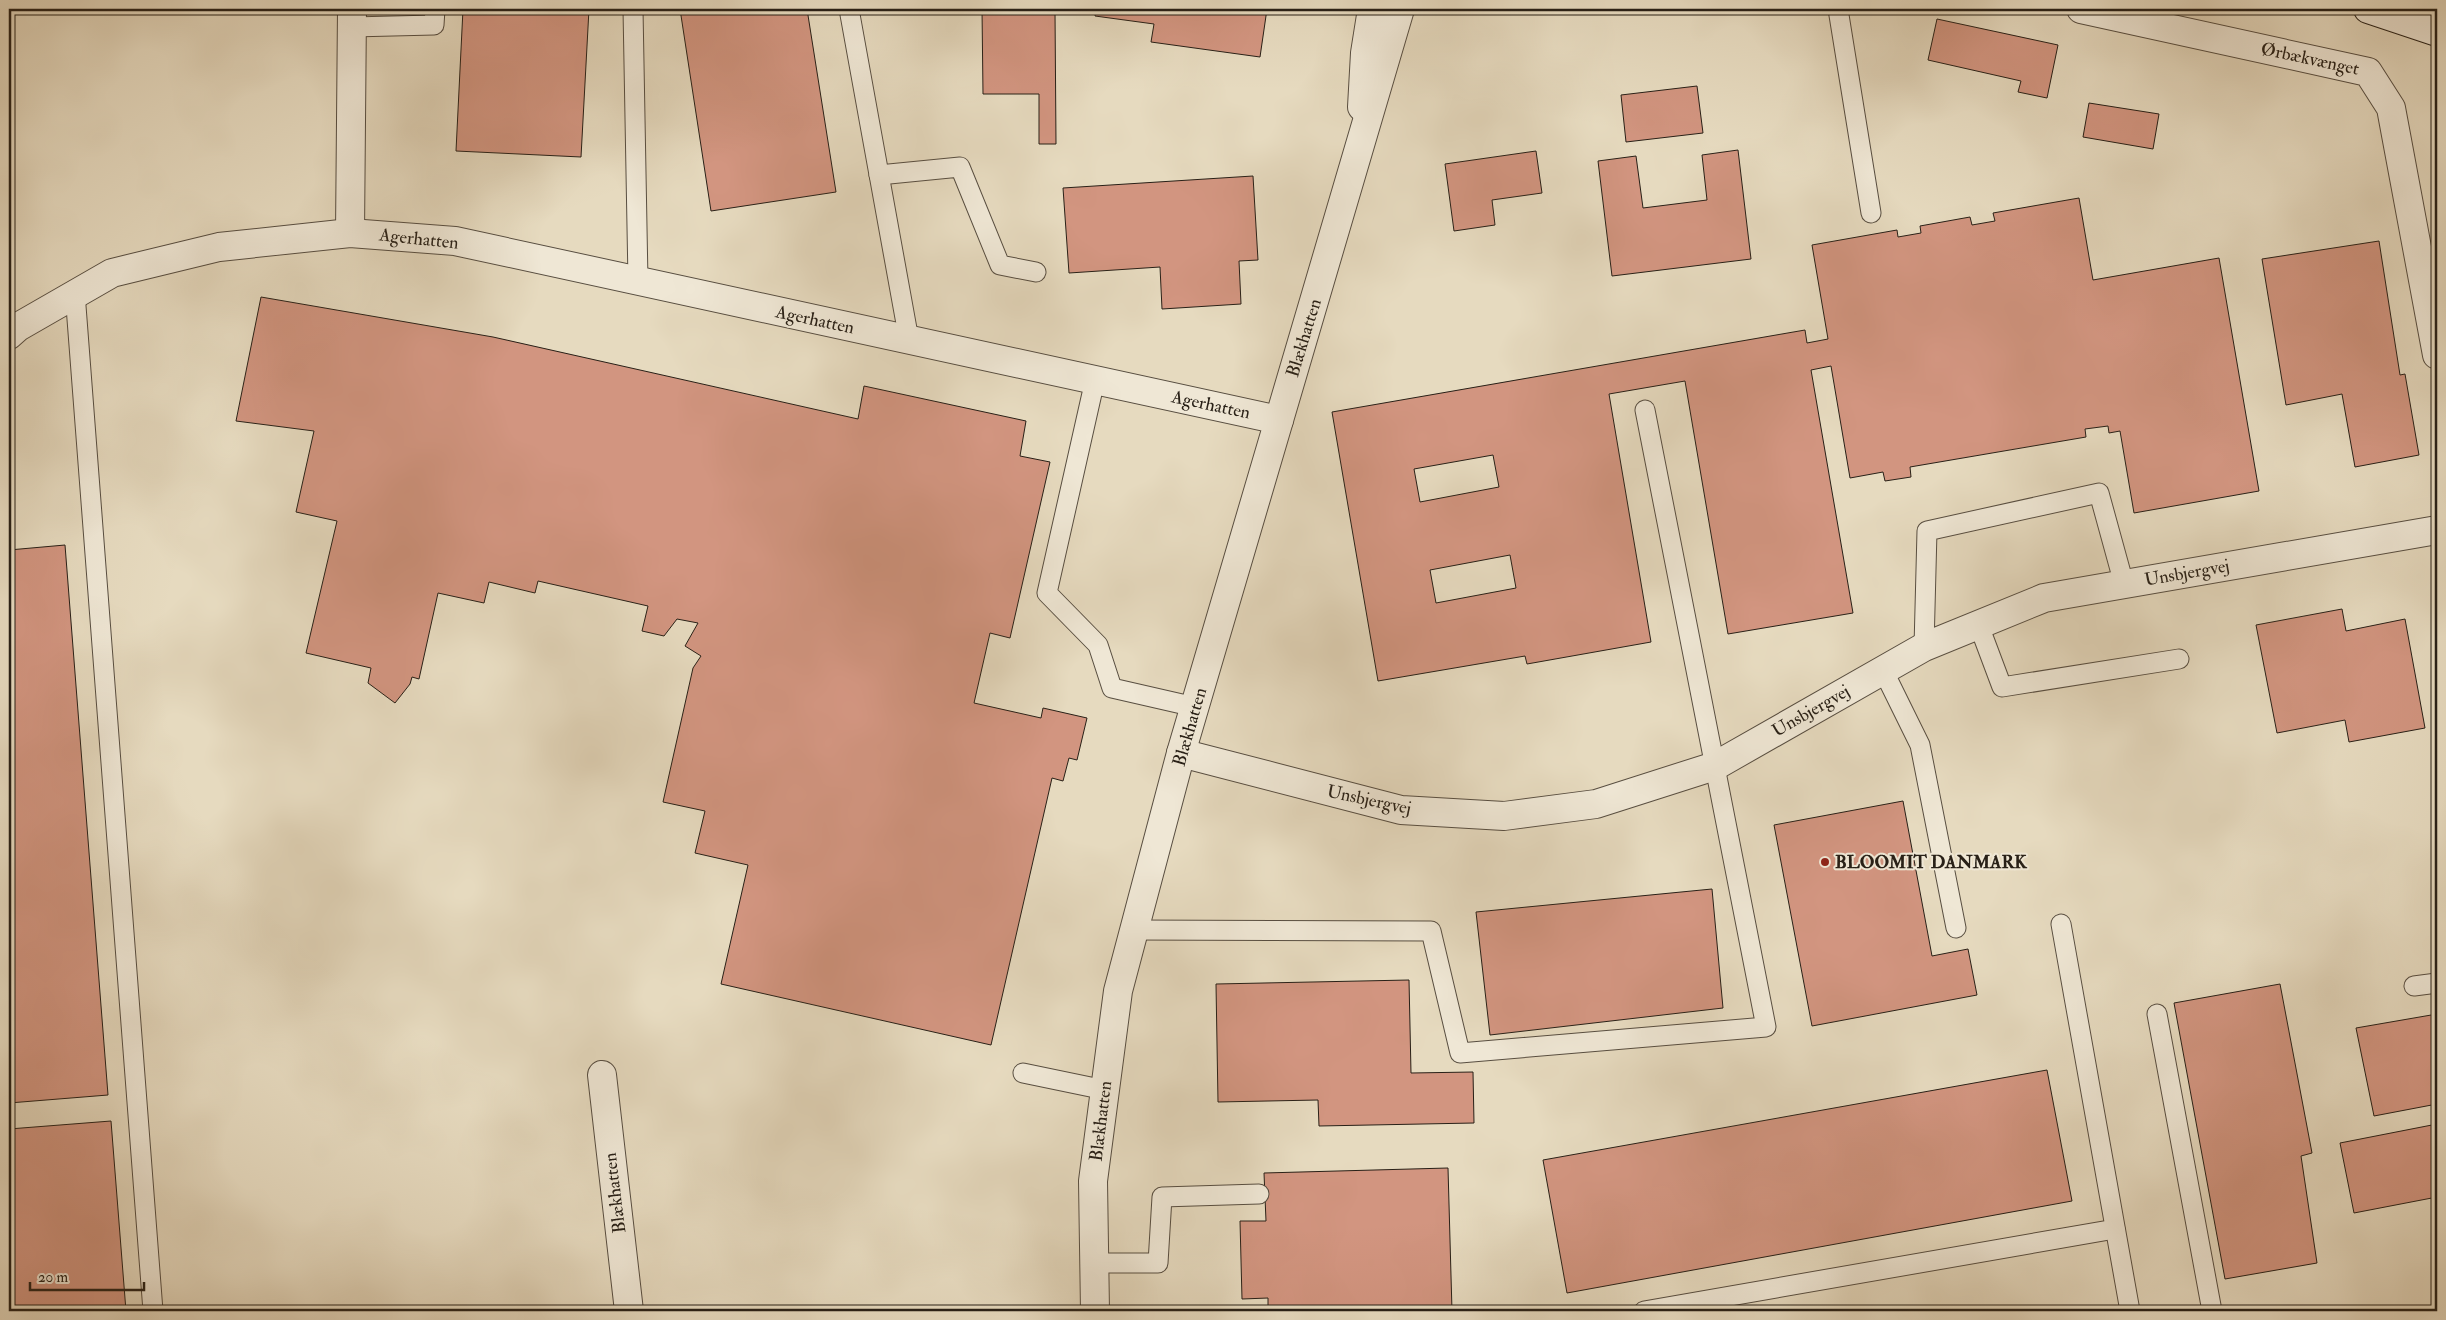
<svg xmlns="http://www.w3.org/2000/svg" width="2446" height="1320" viewBox="0 0 2446 1320" font-family="'IM FELL Double Pica',serif">
<style>
.building{fill:#d29580;stroke:#282017;fill-rule:evenodd}
.lines{fill:none;stroke-linecap:round;stroke-linejoin:round}
.service-casing{stroke:#584e41;stroke-width:21}
.minor-casing{stroke:#584e41;stroke-width:30}
.tertiary-casing{stroke:#584e41;stroke-width:30}
.secondary-casing{stroke:#282017;stroke-width:30}
.service{stroke:#efe7d5;stroke-width:19}
.minor{stroke:#efe7d5;stroke-width:28}
.tertiary{stroke:#efe7d5;stroke-width:28}
.secondary{stroke:#efe7d5;stroke-width:28}
.poi-dot{fill:#8f2418;stroke:#efe7d5;stroke-width:2}
.labels{text-anchor:middle;dominant-baseline:central;stroke-width:4;stroke-linejoin:round;paint-order:stroke}
.street-label{font-size:18px;fill:#282017;stroke:#efe7d5}
.poi-label{font-size:18px;font-weight:bold;fill:#282017;stroke:#efe7d5;text-anchor:start}
</style>
<rect width="100%" height="100%" fill="#e6dabf"/>
<filter id="stains"><feTurbulence type="fractalNoise" baseFrequency=".004" numOctaves="4"/><feColorMatrix values="0 0 0 0 .2 0 0 0 0 .09 0 0 0 0 .02 0 0 0 .5 -.17"/></filter>
<radialGradient id="worn" r=".72"><stop offset=".6" stop-color="#630" stop-opacity="0"/><stop offset="1" stop-color="#630" stop-opacity=".3"/></radialGradient>
<!-- building -->
<g class="building">
<path d="M 463,9 L 589,9 L 581,157 L 456,151 Z"/>
<path d="M 680,9 L 807,9 L 836,192 L 711,211 Z"/>
<rect x="912" y="9" width="20" height="3"/>
<path d="M 982,9 L 1055,11 L 1056,144 L 1039,144 L 1039,94 L 983,94 Z"/>
<path d="M 1096,9 L 1267,9 L 1260,57 L 1151,42 L 1154,24 L 1095,16 Z"/>
<path d="M 1937,19 L 2058,45 L 2047,98 L 2018,92 L 2021,81 L 1928,60 Z"/>
<path d="M 1697,86 L 1703,133 L 1626,142 L 1621,95 Z"/>
<path d="M 2089,103 L 2159,114 L 2153,149 L 2083,137 Z"/>
<path d="M 1738,150 L 1751,259 L 1612,276 L 1598,161 L 1636,156 L 1643,208 L 1707,200 L 1702,155 Z"/>
<path d="M 1536,151 L 1542,193 L 1492,200 L 1495,225 L 1454,231 L 1445,164 Z"/>
<path d="M 1253,176 L 1258,260 L 1239,261 L 1241,304 L 1162,309 L 1160,267 L 1069,273 L 1063,188 Z"/>
<path d="M 2079,198 L 2093,280 L 2219,258 L 2259,491 L 2134,513 L 2120,431 L 2109,433 L 2108,426 L 2085,429 L 2086,437 L 1910,467 L 1911,477 L 1885,481 L 1883,472 L 1850,478 L 1831,366 L 1811,370 L 1853,613 L 1728,634 L 1685,381 L 1609,394 L 1651,642 L 1527,664 L 1525,656 L 1378,681 L 1332,412 L 1805,330 L 1807,343 L 1828,339 L 1812,245 L 1897,230 L 1898,237 L 1921,233 L 1920,226 L 1970,217 L 1972,225 L 1995,221 L 1993,213 ZM 1493,455 L 1499,487 L 1420,502 L 1414,469 ZM 1510,555 L 1516,588 L 1436,603 L 1430,570 Z"/>
<path d="M 2379,241 L 2400,375 L 2405,374 L 2419,455 L 2355,467 L 2342,394 L 2286,405 L 2262,259 Z"/>
<path d="M 261,297 L 493,337 L 858,419 L 864,386 L 1026,421 L 1020,456 L 1050,462 L 1010,638 L 990,633 L 974,703 L 1041,718 L 1043,708 L 1087,718 L 1077,760 L 1069,758 L 1063,781 L 1052,778 L 991,1045 L 721,984 L 748,865 L 695,853 L 705,811 L 663,802 L 693,668 L 701,656 L 685,646 L 698,623 L 677,619 L 664,636 L 642,631 L 648,606 L 538,581 L 535,593 L 489,582 L 484,603 L 438,593 L 419,679 L 412,677 L 410,684 L 395,703 L 368,683 L 371,668 L 306,653 L 337,521 L 296,512 L 314,431 L 236,421 Z"/>
<path d="M 65,545 L 108,1095 L 9,1103 L 9,550 Z"/>
<path d="M 2342,609 L 2346,631 L 2405,619 L 2425,728 L 2349,742 L 2345,720 L 2277,733 L 2256,625 Z"/>
<path d="M 1903,801 L 1932,956 L 1968,949 L 1977,995 L 1812,1026 L 1774,825 Z"/>
<path d="M 1712,889 L 1723,1008 L 1490,1035 L 1476,912 Z"/>
<path d="M 1409,980 L 1411,1073 L 1473,1072 L 1474,1123 L 1319,1126 L 1318,1100 L 1218,1102 L 1216,984 Z"/>
<path d="M 2280,984 L 2312,1153 L 2301,1156 L 2317,1263 L 2225,1279 L 2174,1003 Z"/>
<path d="M 2437,1014 L 2437,1104 L 2374,1116 L 2356,1028 Z"/>
<path d="M 2047,1070 L 2072,1201 L 1567,1293 L 1543,1160 Z"/>
<path d="M 111,1121 L 126,1311 L 9,1311 L 9,1129 Z"/>
<path d="M 2437,1124 L 2437,1197 L 2354,1213 L 2340,1143 Z"/>
<path d="M 1448,1168 L 1452,1311 L 1268,1311 L 1268,1298 L 1242,1299 L 1240,1221 L 1266,1221 L 1264,1173 Z"/>
</g>
<g class="lines">
<!-- service casing -->
<g class="service-casing">
<g id="service">
<path d="M 633,9 L 638,281"/>
<path d="M 849,9 L 909,340"/>
<path d="M 1838,9 L 1871,213"/>
<path d="M 352,27 L 434,25 L 435,9"/>
<path d="M 879,175 L 960,167 L 1000,265 L 1036,272"/>
<path d="M 75,293 L 153,1311"/>
<path d="M 1095,380 L 1047,593 L 1098,645 L 1112,688 L 1195,707"/>
<path d="M 1978,623 L 2002,687 L 2179,659"/>
<path d="M 1924,647 L 1927,531 L 2099,493 L 2124,584"/>
<path d="M 1883,670 L 1920,745 L 1956,928"/>
<path d="M 2061,924 L 2130,1311"/>
<path d="M 1134,930 L 1431,931 L 1460,1053 L 1766,1027 L 1645,410"/>
<path d="M 2414,986 L 2437,983"/>
<path d="M 2157,1014 L 2212,1311"/>
<path d="M 1023,1073 L 1105,1090"/>
<path d="M 1094,1263 L 1158,1263 L 1162,1197 L 1259,1194"/>
<path d="M 1644,1311 L 2115,1229"/>
</g>
</g>
<!-- minor casing -->
<g class="minor-casing">
<g id="minor">
<path d="M 2081,9 L 2368,72 L 2391,108 L 2437,355"/>
<path d="M 350,233 L 352,9"/>
<path d="M 9,335 L 18,327 L 112,273 L 219,247 L 350,233 L 455,241 L 1279,420"/>
<path d="M 1181,753 L 1401,810 L 1504,816 L 1596,804 L 1715,766 L 1924,647 L 2044,598 L 2437,530"/>
<path d="M 602,1075 L 629,1311"/>
</g>
</g>
<!-- tertiary casing -->
<g class="tertiary-casing">
<g id="tertiary">
<path d="M 1362,107 L 1365,53 L 1372,9"/>
<path d="M 1095,1311 L 1093,1181 L 1118,991 L 1181,753 L 1400,9"/>
</g>
</g>
<!-- secondary casing -->
<g class="secondary-casing">
<path id="secondary" d="M 2368,9 L 2437,32"/>
</g>
<!-- service -->
<use href="#service" class="service"/>
<!-- minor -->
<use href="#minor" class="minor"/>
<!-- tertiary -->
<use href="#tertiary" class="tertiary"/>
<!-- secondary -->
<use href="#secondary" class="secondary"/>
</g>
<!-- markers -->
<circle class="poi-dot" cx="1825" cy="862" r="5"/>
<g class="labels">
<!-- street labels -->
<g class="street-label">
<text transform="translate(2310 59) rotate(12)">Ørbækvænget</text>
<text transform="translate(419 239) rotate(6)">Agerhatten</text>
<text transform="translate(815 320) rotate(12)">Agerhatten</text>
<text transform="translate(1304 338) rotate(-73)">Blækhatten</text>
<text transform="translate(1211 405) rotate(12)">Agerhatten</text>
<text transform="translate(2187 573) rotate(-10)">Unsbjergvej</text>
<text transform="translate(1811 711) rotate(-30)">Unsbjergvej</text>
<text transform="translate(1190 727) rotate(-74)">Blækhatten</text>
<text transform="translate(1369 800) rotate(12)">Unsbjergvej</text>
<text transform="translate(1101 1121) rotate(-83)">Blækhatten</text>
<text transform="translate(615 1193) rotate(-97)">Blækhatten</text>
</g>
<!-- poi labels -->
<g class="poi-label">
<text x="1835" y="862">BLOOMIT DANMARK</text>
</g>
</g>
<!-- margin -->
<rect width="2446" height="1320" fill="none" stroke="#e6dabf" stroke-width="30"/>
<rect x="10" y="10" width="2426" height="1300" fill="none" stroke="#282017" stroke-width="2.5"/>
<rect x="15" y="15" width="2416" height="1290" fill="none" stroke="#282017"/>
<!-- scale -->
<path d="M30 1282v8h114v-8" fill="none" stroke="#282017" stroke-width="2.5"/>
<text x="38" y="1282" font-size="15" fill="#282017" stroke="#efe7d5" stroke-width="4" paint-order="stroke">20 m</text>
<rect width="100%" height="100%" filter="url(#stains)"/>
<rect width="100%" height="100%" fill="url(#worn)"/>
</svg>
